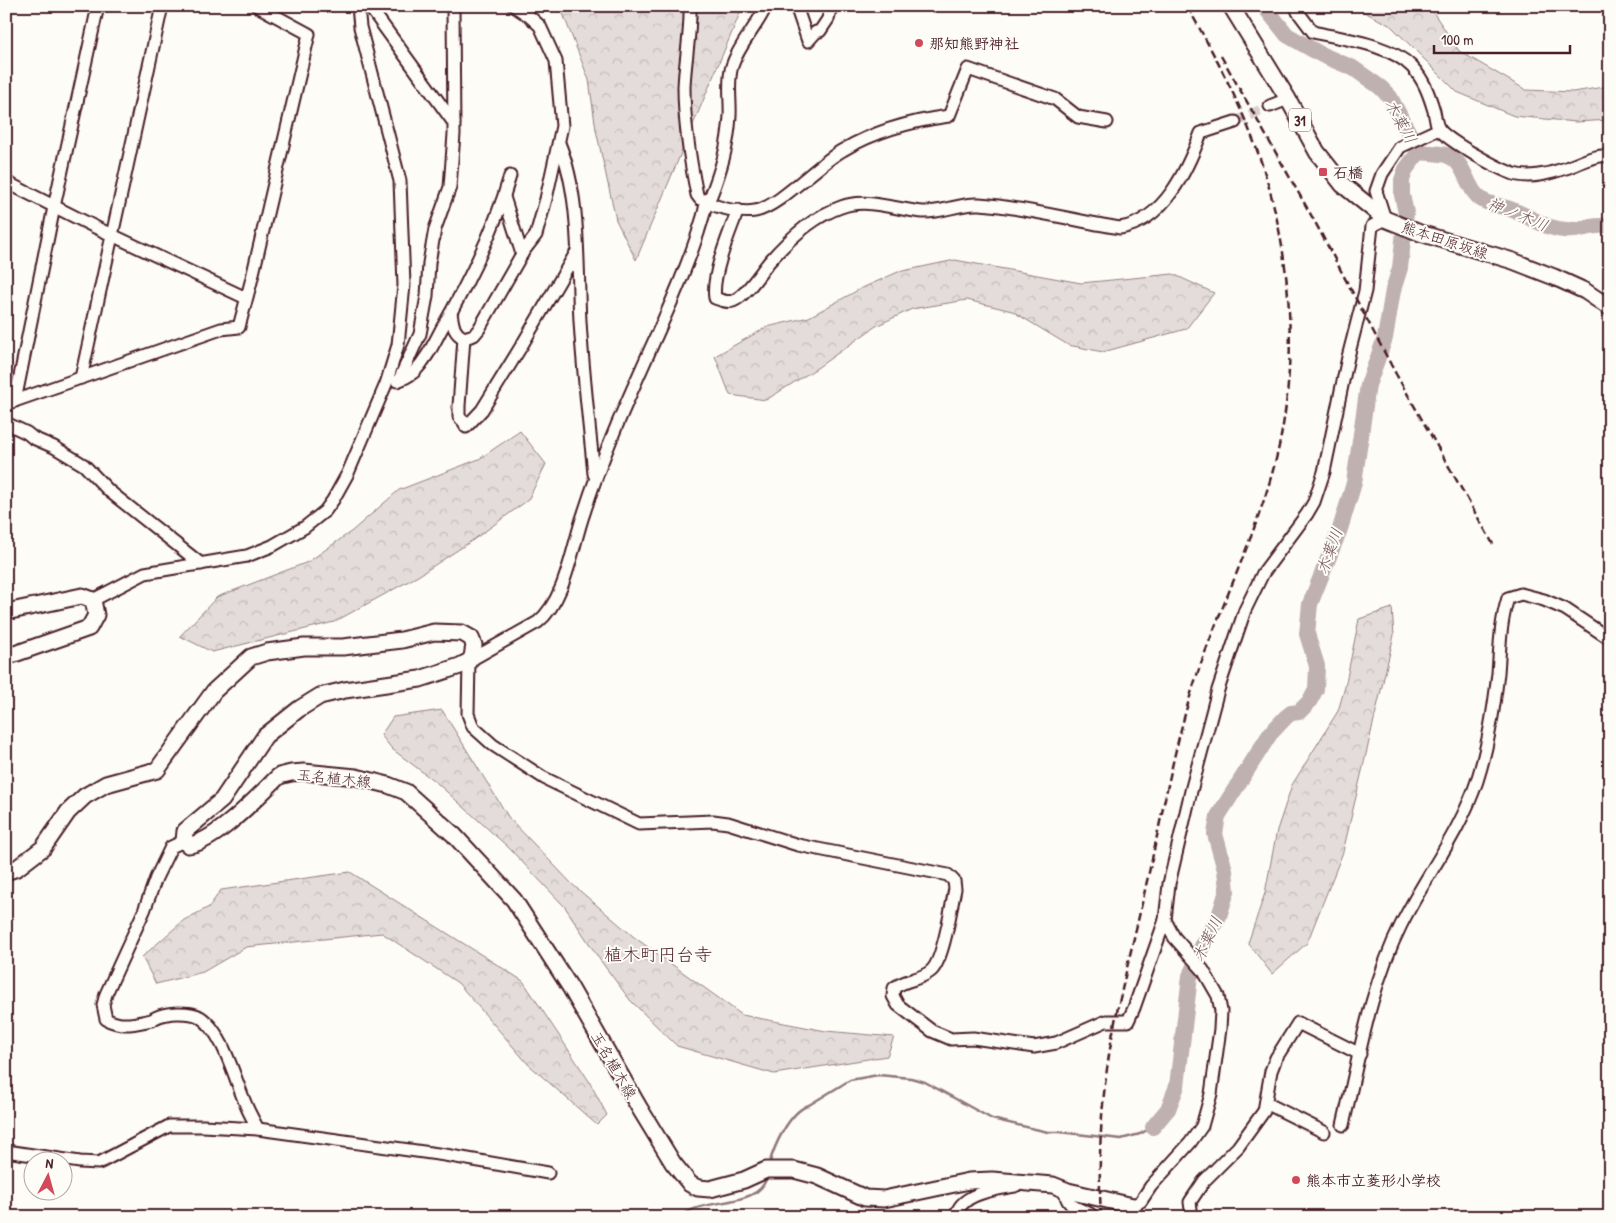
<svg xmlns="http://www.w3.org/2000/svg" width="1616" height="1223" viewBox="0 0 1616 1223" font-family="'Patrick Hand','Klee One',sans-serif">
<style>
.forest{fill:url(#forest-crowns);stroke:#967e82}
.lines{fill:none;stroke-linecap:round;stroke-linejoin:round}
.stream{stroke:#91777b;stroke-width:2.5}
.river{stroke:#c0b1b1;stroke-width:16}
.minor-tunnel{stroke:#d9d0ce;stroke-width:11;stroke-dasharray:11 5.5;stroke-linecap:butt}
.minor-casing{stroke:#4a1f2b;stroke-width:15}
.major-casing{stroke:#4a1f2b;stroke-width:19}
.minor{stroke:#fdfcf7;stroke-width:11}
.major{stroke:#fdfcf7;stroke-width:15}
.rail{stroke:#4a1f2b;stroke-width:2.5;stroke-dasharray:8 4;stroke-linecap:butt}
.poi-dot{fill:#d1495b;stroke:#fdfcf7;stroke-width:2}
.labels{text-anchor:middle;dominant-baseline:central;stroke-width:4;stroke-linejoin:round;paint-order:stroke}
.shield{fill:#fdfcf7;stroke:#806168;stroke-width:1}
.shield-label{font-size:14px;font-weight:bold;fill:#4a1f2b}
.poi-label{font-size:15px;font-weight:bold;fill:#4a1f2b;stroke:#fdfcf7;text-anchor:start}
.street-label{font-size:15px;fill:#4a1f2b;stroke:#fdfcf7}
.water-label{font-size:16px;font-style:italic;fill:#73525a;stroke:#fdfcf7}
.quarter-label{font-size:18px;fill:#4a1f2b;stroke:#fdfcf7}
</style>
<defs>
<pattern id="forest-crowns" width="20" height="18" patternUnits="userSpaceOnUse" patternTransform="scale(1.25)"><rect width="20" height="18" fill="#e3dcda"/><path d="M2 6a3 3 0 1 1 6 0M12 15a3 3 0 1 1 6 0" fill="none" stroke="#c4bcbb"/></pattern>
</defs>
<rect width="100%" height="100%" fill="#fdfcf7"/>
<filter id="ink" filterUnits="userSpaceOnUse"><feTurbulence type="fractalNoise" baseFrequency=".02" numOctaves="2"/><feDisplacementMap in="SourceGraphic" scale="10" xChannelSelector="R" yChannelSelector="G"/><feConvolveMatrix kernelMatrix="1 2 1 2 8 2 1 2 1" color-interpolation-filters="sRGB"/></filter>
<g filter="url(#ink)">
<!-- forest -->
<g class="forest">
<path d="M 560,6 L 743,6 L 636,260 L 616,220 L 596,130 L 589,80 Z"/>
<path d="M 1353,6 L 1429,6 L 1459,51 L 1526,90 L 1573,92 L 1610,86 L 1610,120 L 1576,122 L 1514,116 L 1457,92 L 1391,26 Z"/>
<path d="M 955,260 L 1081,283 L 1173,274 L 1214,293 L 1186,329 L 1103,352 L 1068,345 L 1012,311 L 967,300 L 912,309 L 876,326 L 817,368 L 766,400 L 730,395 L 715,356 L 767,327 L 809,317 L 860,289 L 898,272 Z"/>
<path d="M 520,431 L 546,464 L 528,500 L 473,540 L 418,576 L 334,622 L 212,652 L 180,636 L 217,597 L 308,562 L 352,531 L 399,490 L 479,459 Z"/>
<path d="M 1392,608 L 1394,635 L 1343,852 L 1307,943 L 1272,974 L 1248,943 L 1265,893 L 1277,830 L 1292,785 L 1338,711 L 1345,687 L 1359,619 Z"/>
<path d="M 442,710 L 509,818 L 573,885 L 634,937 L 742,1015 L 826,1031 L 894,1037 L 887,1056 L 774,1074 L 677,1046 L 630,1000 L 600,960 L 565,907 L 508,847 L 437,783 L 392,749 L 381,735 L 393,717 Z"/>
<path d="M 350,872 L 523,981 L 589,1081 L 607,1115 L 597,1125 L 528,1064 L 458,983 L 382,933 L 246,947 L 203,972 L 156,984 L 142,957 L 184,920 L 209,907 L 221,890 Z"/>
</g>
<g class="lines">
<!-- stream -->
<g class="stream">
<path d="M 769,1165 C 774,1146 789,1112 809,1105 L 850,1080 L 878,1075 L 911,1078 L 925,1082 L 992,1119 L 1048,1132 L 1059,1132 L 1121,1139 L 1140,1134 L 1153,1127"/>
<path d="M 681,1217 C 701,1196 760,1210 767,1176"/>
</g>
<!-- river -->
<g class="river">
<path d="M 1419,152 C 1427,153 1437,153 1446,155 C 1467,161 1465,191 1484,201 C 1492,205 1502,206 1510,209 C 1530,216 1549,232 1572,230 C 1585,229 1596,224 1610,226"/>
<path d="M 1153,1127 L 1168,1109 L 1177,1086 L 1190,976 L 1203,944 L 1219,916 L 1227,891 L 1225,870 L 1215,834 L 1218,816 L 1270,734 L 1286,717 L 1291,713 L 1299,712 L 1309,702 L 1316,689 L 1317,666 L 1307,634 L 1310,604 L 1340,529 L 1354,483 L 1368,385 L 1385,338 L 1393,290 L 1400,268 L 1406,213 L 1402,195 L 1402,180 L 1406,169 L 1419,152 L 1390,97 L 1380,87 L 1353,68 L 1322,55 L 1287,35 L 1264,6"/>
</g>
<!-- minor-tunnel -->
<path class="minor-tunnel" d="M 1235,122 L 1270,106"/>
<!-- minor casing -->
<g class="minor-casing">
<g id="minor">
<path d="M 369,6 L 454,123"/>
<path d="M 690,6 C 691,33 685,60 684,87 C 684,123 690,160 697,195 L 700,199 C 706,200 708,204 713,205 C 725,209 743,213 755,211 C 778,208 820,162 843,150 C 875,131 912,121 949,116 L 968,69 L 1055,99 L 1078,117 L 1107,122"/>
<path d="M 766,6 C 757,27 739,44 732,66 C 727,82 731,100 730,116 C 728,147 721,170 710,198 L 706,200 C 706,211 701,222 698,233 C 688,263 676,292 663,321 C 635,384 605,447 584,513 C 572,547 566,599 538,622 L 469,661 L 468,714 L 473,727 L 493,745 L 544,778 L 639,824 L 713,821 L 728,823 L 798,845 L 948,875 L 954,881 L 955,889 C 951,907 944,958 932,970 C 922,980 905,979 894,988 L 893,996 L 898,1005 L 932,1031 L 951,1039 L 973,1038 L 1034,1047 L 1056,1043 L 1106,1021 L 1128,1021 L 1134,1008 L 1165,920 L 1169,884 L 1191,791 L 1218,690 L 1245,610 L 1263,573 L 1307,514 L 1314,502 L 1324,472 L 1348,357 L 1365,291 L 1372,226 L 1385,219 L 1376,191 L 1382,174 L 1400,147 L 1439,129"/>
<path d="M 796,6 L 808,41 L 816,32 L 820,31 L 828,19 L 831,6"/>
<path d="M 1296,6 L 1298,12 L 1313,32 C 1343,39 1390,44 1412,67 C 1424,80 1429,94 1434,111 C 1435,116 1436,125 1439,129 C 1448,141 1503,172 1518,175 C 1534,178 1551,173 1566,168 C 1581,163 1594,154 1610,156"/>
<path d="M 1270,106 L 1288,99"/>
<path d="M 559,143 C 581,196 577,265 580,321 C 583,372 589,423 594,474"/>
<path d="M 6,182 L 97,228 L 246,298"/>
<path d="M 504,197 L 522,254"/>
<path d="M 738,210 C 730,231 711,276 715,298 C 721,300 727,303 733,301 C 746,296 760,273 769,262 C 788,240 812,217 841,207 C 868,197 895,210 923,212 C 942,213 959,203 979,204 C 1026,207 1073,221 1120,228 C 1164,221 1187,170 1201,133 L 1235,122"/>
<path d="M 451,313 C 453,324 453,333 464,338 L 474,335 L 479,329 L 523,252 L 536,235 L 546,199 L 562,126 L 556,61 L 540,26 L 529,16 L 514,6"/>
<path d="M 464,338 L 459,406 L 459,417 L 464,422 L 466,427 L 482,410 L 522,345 L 577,251"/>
<path d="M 81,378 L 162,6"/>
<path d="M 399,380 L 420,334 L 427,296 L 429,263 L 435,229 L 450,187 L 454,134 L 453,6"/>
<path d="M 397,381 C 403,379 409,376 414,372 C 426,360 433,345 441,330 C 468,283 495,229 510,176"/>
<path d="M 15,401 L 54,207 L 98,6"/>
<path d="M 6,404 L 221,329 L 239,327 L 251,282 L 309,34 L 257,6"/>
<path d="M 6,423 L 27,433 L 33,438 L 54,447 L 84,465 L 109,491 L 201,564"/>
<path d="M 93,600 L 145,573 L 247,556 L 272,546 L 305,527 L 325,511 L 333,500 L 348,473 L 386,384 L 398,345 L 404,285 L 400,181 L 360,27 L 358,6"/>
<path d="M 184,841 L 171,847 L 156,878 L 144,911 L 106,994 L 103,1005 L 106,1019 C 122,1028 136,1023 152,1020 C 158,1015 170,1013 178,1013 C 185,1013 194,1013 200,1017 C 223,1031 235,1080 246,1105 C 249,1113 254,1121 258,1129"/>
<path d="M 1266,1103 L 1324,1132"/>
<path d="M 1343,1125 C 1359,1058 1370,987 1401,925 C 1425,876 1460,833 1477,781 C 1488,747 1494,709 1498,673 C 1500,648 1500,623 1508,598 L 1521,594 L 1544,600 L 1565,609 L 1610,639"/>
<path d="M 6,1151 L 80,1162 L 99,1163 L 169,1126 L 203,1126 L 258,1129 L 445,1155 L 548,1173"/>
<path d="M 1066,1190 C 1064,1206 1078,1208 1090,1214 L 1091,1217"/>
<path d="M 1133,1206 L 1141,1201 L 1151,1186 L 1190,1143 L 1202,1126 L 1211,1094 L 1220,1029 L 1221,1011 L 1218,996 L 1203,970 L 1174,937 L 1165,920"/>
<path d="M 956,1217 C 959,1193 997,1189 1015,1186"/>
<path d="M 1192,1217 L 1190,1202 L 1204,1181 L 1238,1147 L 1264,1111 L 1271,1071 L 1276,1058 L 1298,1023 L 1360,1054"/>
</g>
</g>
<!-- major casing -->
<g class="major-casing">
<g id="major">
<path d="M 1231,6 L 1288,99 L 1317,152 L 1343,185 L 1385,219 L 1420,233 L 1513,261 L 1554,277 L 1585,291 L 1610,308"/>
<path d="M 6,612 L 82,596 L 93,600 L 96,615 L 89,628 L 6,657"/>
<path d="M 6,872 L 17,868 L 43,848 L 68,812 L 85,796 L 106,784 L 157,770 L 214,691 L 251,657 L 267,652 L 304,647 L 343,647 L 402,640 L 434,632 L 462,633 L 471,638 L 474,645 L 472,657 L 469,661 L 460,666 L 420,679 L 345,690 L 320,696 L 299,709 L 265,736 L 222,800 L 185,831 L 184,841 L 188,845 C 215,843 259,795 279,776 L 291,773 L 304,772 L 356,777 L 388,785 L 406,792 L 454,835 L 514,900 L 570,987 L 640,1109 L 673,1163 L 690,1184 L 698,1188 L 710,1189 L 744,1180 L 766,1170 L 794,1170 L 817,1176 L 865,1198 L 884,1199 L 969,1181 L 992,1180 L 1053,1185 L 1068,1191 L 1133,1206 L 1134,1217"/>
</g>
</g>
<!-- minor -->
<use href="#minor" class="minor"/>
<!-- major -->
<use href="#major" class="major"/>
<!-- rail -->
<g class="rail">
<path d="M 1221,56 L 1315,222 L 1396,374 L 1493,544"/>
<path d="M 1101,1217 C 1097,1146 1103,1073 1119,1003 C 1128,962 1138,922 1147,881 C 1162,817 1173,752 1192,690 C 1217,612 1256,538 1276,459 C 1301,359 1291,238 1254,142 C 1236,95 1212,50 1187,6"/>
</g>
</g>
</g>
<!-- markers -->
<g class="poi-dot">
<circle cx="919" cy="43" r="5"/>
<rect x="1318" y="167" width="10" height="10" rx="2.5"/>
<circle cx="1296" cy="1180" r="5"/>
</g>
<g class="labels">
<!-- shield labels -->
<rect class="shield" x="1289" y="108.5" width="22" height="23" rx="4"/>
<g class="shield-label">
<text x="1300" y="120">31</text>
</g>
<!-- poi labels -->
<g class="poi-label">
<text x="929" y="43">那知熊野神社</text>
<text x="1333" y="172">石橋</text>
<text x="1306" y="1180">熊本市立菱形小学校</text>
</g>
<!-- street labels -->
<g class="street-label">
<text transform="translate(1445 240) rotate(18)">熊本田原坂線</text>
<text transform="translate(334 778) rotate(6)">玉名植木線</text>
<text transform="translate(614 1065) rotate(60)">玉名植木線</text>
</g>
<!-- water labels -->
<g class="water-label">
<text transform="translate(1401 121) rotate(61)">木葉川</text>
<text transform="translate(1518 214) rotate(22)">神ノ木川</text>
<text transform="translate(1329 551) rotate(-70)">木葉川</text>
<text transform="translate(1207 939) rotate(-65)">木葉川</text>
</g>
<!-- quarter labels -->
<g class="quarter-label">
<text x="658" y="954">植木町円台寺</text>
</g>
</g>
<!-- margin -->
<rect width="1616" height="1223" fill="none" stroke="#fdfcf7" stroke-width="25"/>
<rect x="12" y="12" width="1591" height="1198" fill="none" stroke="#4a1f2b" stroke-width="2" filter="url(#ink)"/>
<!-- north arrow -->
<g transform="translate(48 1176) rotate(6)"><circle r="24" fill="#fdfcf7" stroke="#b5a4a5"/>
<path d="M0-4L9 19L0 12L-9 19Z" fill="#d1495b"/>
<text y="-8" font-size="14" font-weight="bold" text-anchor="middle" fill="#4a1f2b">N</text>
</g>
<!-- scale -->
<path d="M1434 45v8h136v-8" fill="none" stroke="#4a1f2b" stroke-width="2.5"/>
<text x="1441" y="45" font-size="15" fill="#4a1f2b" stroke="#fdfcf7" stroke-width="4" paint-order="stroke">100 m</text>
</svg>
